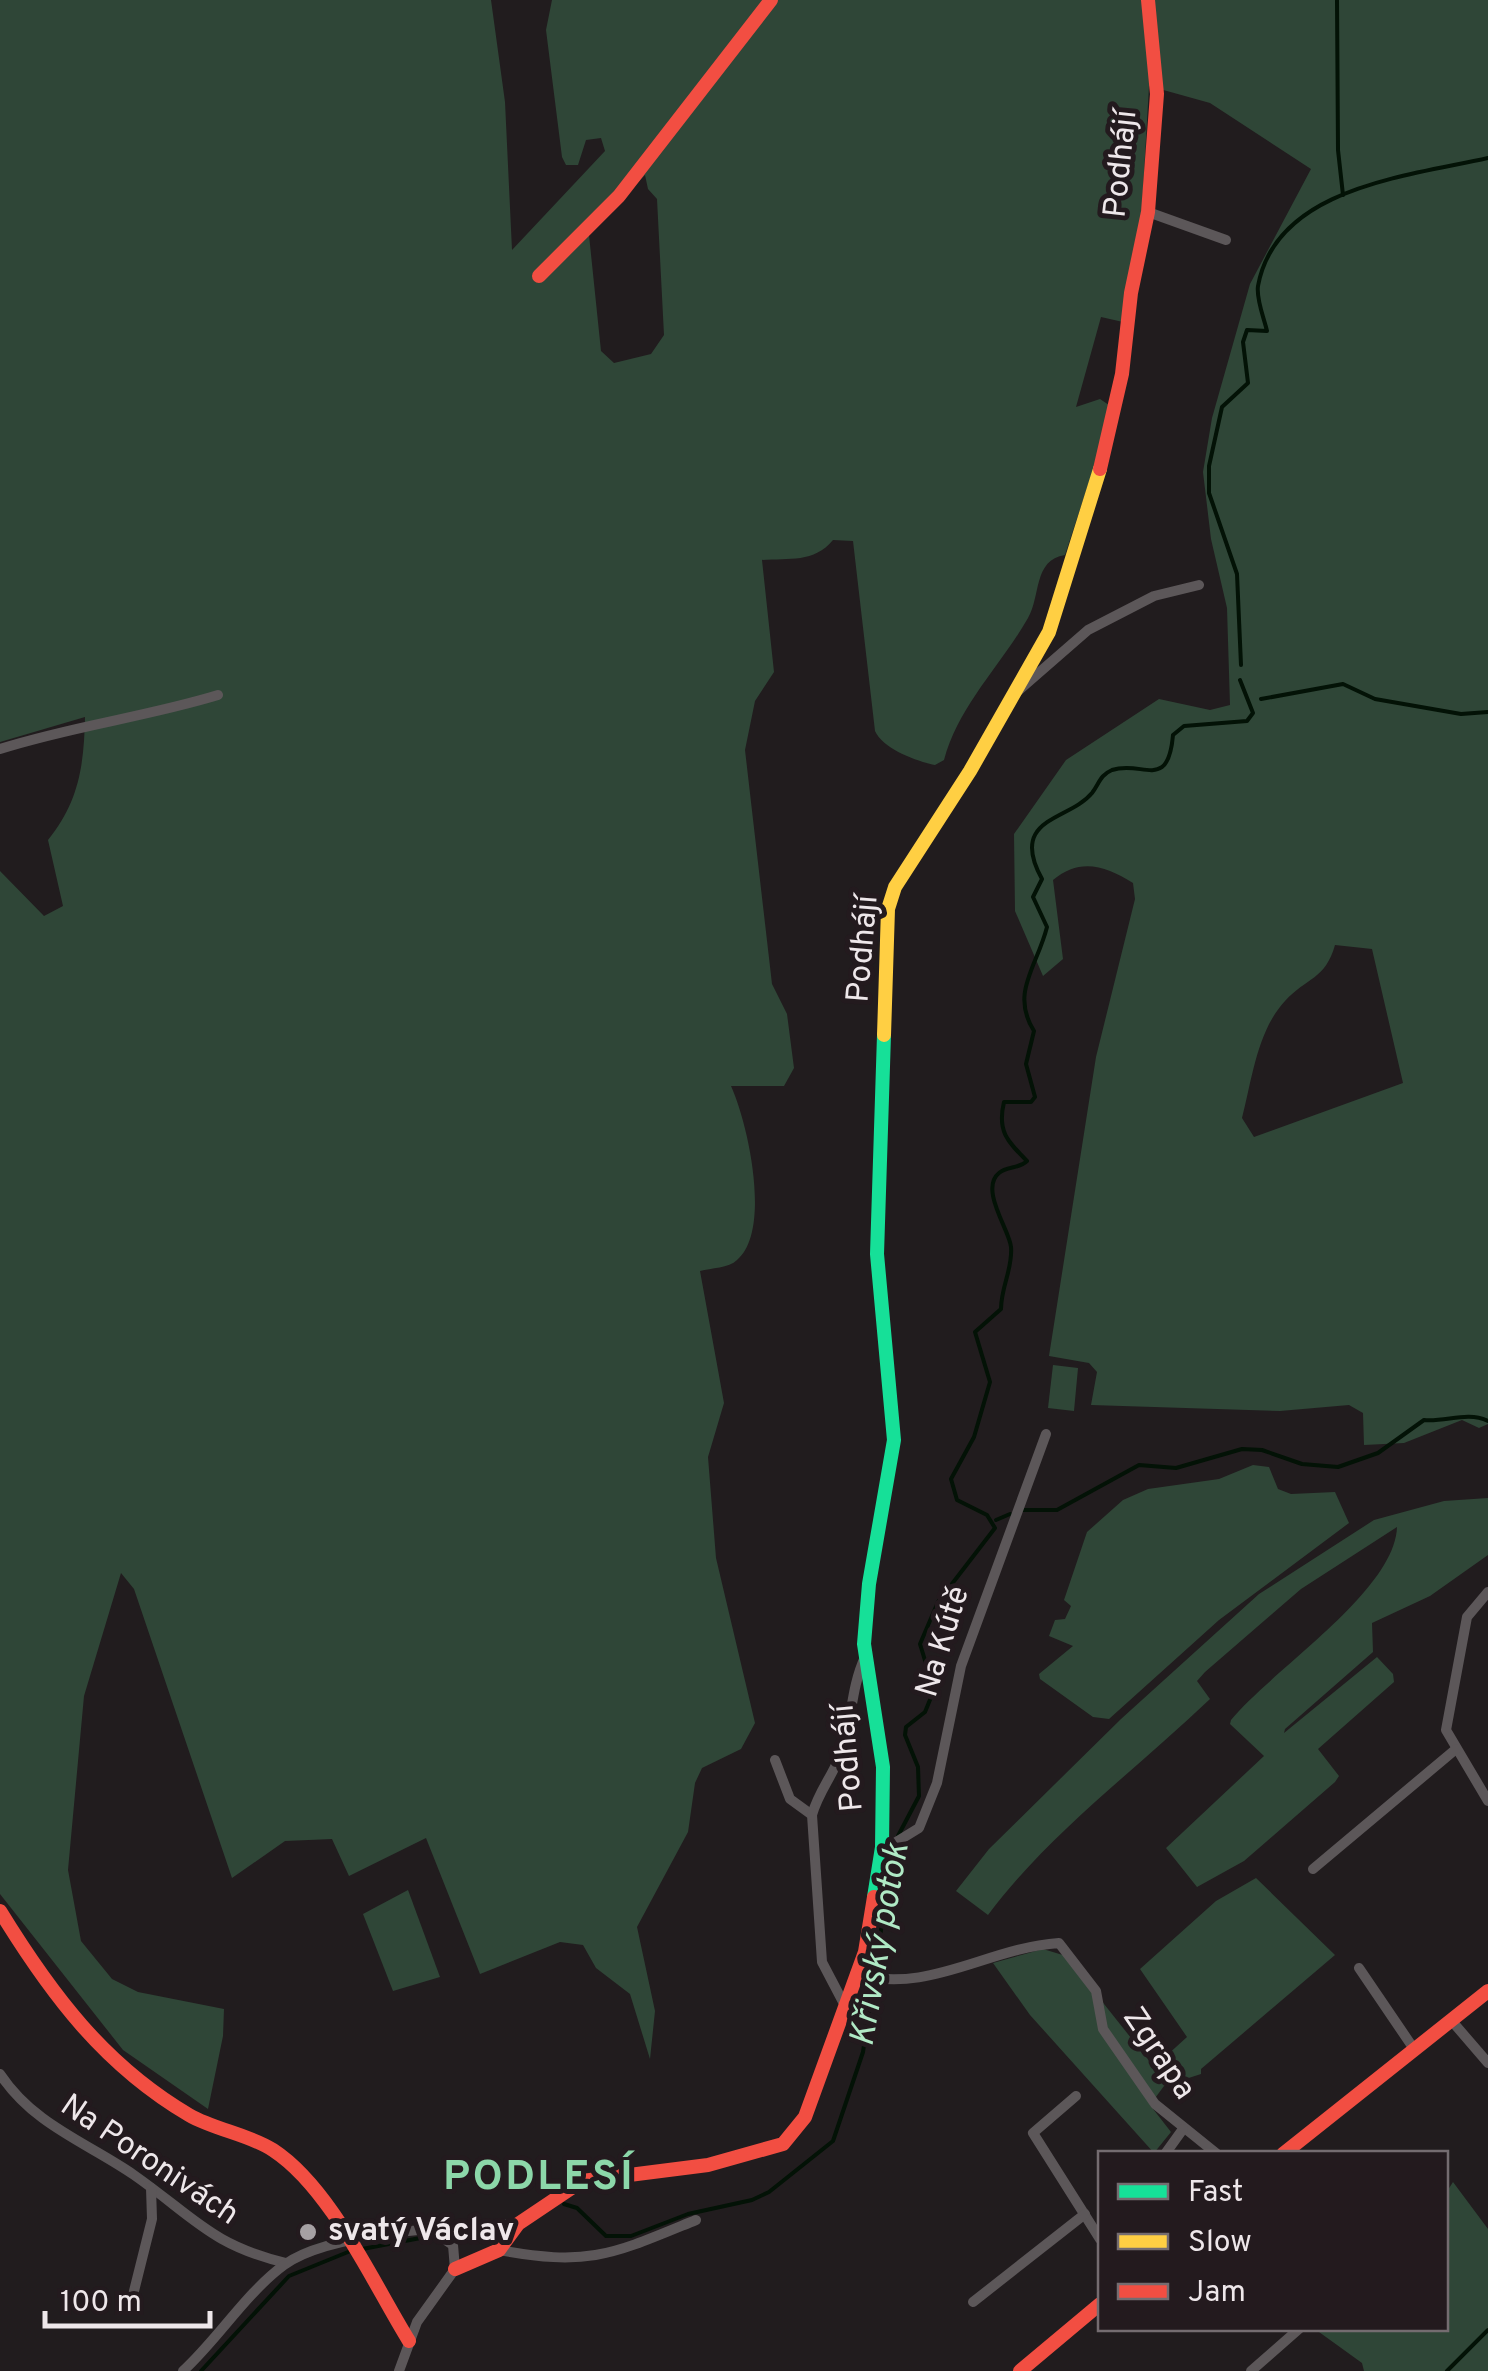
<svg xmlns="http://www.w3.org/2000/svg" width="1488" height="2371" viewBox="0 0 1488 2371" font-family="Overpass,sans-serif">
<style>
.green{fill:#2f4637;fill-rule:evenodd}
.lines{fill:none;stroke-linecap:round;stroke-linejoin:round}
.stream{stroke:#031206;stroke-width:4}
.street{stroke:#5c5759;stroke-width:10}
.fast{stroke:#16e098;stroke-width:14}
.slow{stroke:#ffcf43;stroke-width:14}
.jam{stroke:#f24e42;stroke-width:14}
.poi-dot{fill:#a6a0a3;stroke:#231a1e;stroke-width:4}
.labels{text-anchor:middle;dominant-baseline:central;stroke-width:10;stroke-linejoin:round;paint-order:stroke}
.street-label{font-size:32px;fill:#eee7ea;stroke:#231a1e}
.poi-label{font-size:32px;font-weight:bold;fill:#eee7ea;stroke:#231a1e;text-anchor:start}
.water-label{font-size:35px;font-style:italic;fill:#b0e9c5;stroke:#231a1e}
.district-label{font-size:42px;font-weight:bold;letter-spacing:2.5px;fill:#8cd7a9;stroke:#231a1e}
</style>
<rect width="100%" height="100%" fill="#211c1e"/>
<!-- green -->
<g class="green">
<path d="M 0,0 L 491,0 L 505,102 L 512,250 L 605,151 L 601,138 L 586,140 L 578,165 L 566,165 L 562,157 L 546,30 L 552,0 L 1488,0 L 1488,1424 L 1479,1428 L 1462,1420 L 1404,1443 L 1364,1445 L 1363,1413 L 1349,1405 L 1280,1411 L 1091,1405 L 1097,1372 L 1089,1363 L 1049,1356 L 1096,1057 L 1135,899 L 1133,883 C 1106,866 1080,857 1053,880 L 1063,959 L 1043,976 L 1015,911 L 1014,834 L 1066,760 L 1159,699 L 1210,710 L 1230,705 L 1227,608 L 1211,539 L 1203,472 L 1212,418 L 1250,284 L 1311,169 L 1210,103 L 1149,86 L 1142,208 L 1123,322 L 1101,317 L 1076,407 L 1100,399 L 1109,405 L 1103,439 L 1065,555 C 1033,560 1041,596 1028,618 C 1000,667 959,705 944,760 L 935,765 C 916,761 883,749 875,731 L 853,541 L 833,540 C 814,563 789,558 762,560 L 774,672 L 755,701 L 745,750 L 772,984 L 787,1014 L 794,1068 L 784,1086 L 731,1086 C 748,1123 772,1231 737,1260 C 729,1268 711,1268 700,1271 L 724,1403 L 708,1457 L 716,1558 L 755,1723 L 741,1749 L 702,1768 L 695,1783 L 688,1832 L 637,1927 L 655,2011 L 650,2059 L 630,1994 L 596,1968 L 583,1945 L 560,1942 L 480,1974 L 426,1838 L 349,1876 L 332,1839 L 285,1841 L 232,1878 L 134,1589 L 121,1573 L 84,1696 L 68,1870 L 81,1941 L 112,1979 L 138,1992 L 224,2009 L 223,2036 L 208,2109 L 123,2050 L 0,1894 L 0,871 L 44,916 L 63,906 L 48,840 C 79,802 84,765 85,717 L 0,742 ZM 645,175 L 648,189 L 657,199 L 664,335 L 651,354 L 614,363 L 601,351 L 589,235 ZM 1335,945 L 1372,949 L 1403,1083 L 1254,1137 L 1242,1118 C 1252,1080 1257,1031 1285,1001 C 1307,977 1325,980 1335,945 Z"/>
<path d="M 1053,1365 L 1078,1368 L 1074,1411 L 1048,1408 Z"/>
<path d="M 1253,1465 L 1269,1467 L 1278,1489 L 1291,1494 L 1335,1492 L 1349,1523 L 1219,1620 L 1109,1719 L 1093,1717 L 1040,1679 L 1039,1674 L 1073,1646 L 1049,1636 L 1055,1620 L 1065,1619 L 1071,1606 L 1064,1600 L 1087,1532 L 1123,1500 L 1148,1489 L 1219,1479 Z"/>
<path d="M 1488,1498 L 1488,1555 L 1430,1596 L 1372,1623 L 1373,1652 L 1285,1729 L 1284,1733 L 1377,1657 L 1393,1674 L 1394,1682 L 1318,1749 L 1339,1776 L 1335,1782 L 1244,1861 L 1197,1887 L 1166,1848 L 1264,1756 L 1230,1724 L 1231,1720 C 1272,1670 1395,1591 1397,1527 L 1301,1589 L 1205,1672 L 1197,1681 L 1210,1699 C 1136,1770 1050,1832 988,1915 L 956,1891 L 989,1849 L 1121,1719 L 1259,1594 L 1374,1520 L 1444,1501 Z"/>
<path d="M 1256,1878 L 1335,1955 L 1201,2069 L 1201,2074 L 1164,2086 L 1150,2105 L 1171,2132 L 1154,2153 L 1030,2015 L 993,1963 L 1043,1949 L 1066,1956 L 1154,2067 L 1187,2037 L 1140,1969 L 1216,1901 Z"/>
<path d="M 408,1890 L 440,1977 L 393,1991 L 363,1914 Z"/>
<path d="M 1453,2182 L 1488,2229 L 1488,2371 L 1364,2371 L 1362,2363 L 1319,2332 L 1446,2328 L 1446,2193 Z"/>
</g>
<g class="lines">
<!-- stream -->
<g class="stream">
<path d="M 1337,0 L 1338,150 L 1343,195"/>
<path d="M 1241,665 L 1237,574 L 1209,493 L 1209,466 L 1222,407 L 1248,383 L 1243,342 L 1247,330 L 1267,331 C 1264,318 1256,299 1258,286 C 1276,187 1409,176 1488,158"/>
<path d="M 1261,699 L 1343,684 L 1375,699 L 1461,714 L 1488,712"/>
<path d="M 1023,1510 L 1057,1510 L 1139,1465 L 1176,1468 L 1242,1449 L 1262,1450 L 1302,1464 L 1338,1467 L 1378,1453 L 1424,1420 C 1447,1422 1467,1411 1488,1421"/>
<path d="M 996,1520 L 1010,1514"/>
<path d="M 898,1836 L 919,1796 L 918,1767 L 905,1735 L 906,1727 L 925,1712 L 934,1690 L 920,1644 L 938,1602 L 995,1528 L 987,1515 L 957,1500 L 951,1479 L 974,1437 L 990,1382 L 975,1332 L 1001,1309 C 1001,1287 1013,1268 1011,1247 C 1010,1231 979,1189 999,1173 C 1007,1166 1019,1169 1027,1161 C 1007,1141 997,1131 1004,1102 L 1031,1102 L 1035,1097 L 1026,1064 L 1034,1031 C 1010,993 1037,967 1047,927 L 1033,897 L 1042,879 C 1008,817 1069,821 1092,793 C 1099,784 1100,775 1112,770 C 1143,760 1168,792 1173,735 L 1184,726 L 1247,721 L 1253,713 L 1240,680"/>
<path d="M 564,2204 L 577,2208 L 606,2236 L 631,2236 L 688,2214 L 752,2200 L 769,2192 L 833,2141 L 863,2052 L 893,1849"/>
<path d="M 357,2250 L 431,2236"/>
<path d="M 201,2371 L 289,2276 L 348,2252"/>
<path d="M 1447,2371 L 1488,2330"/>
</g>
<!-- street -->
<g class="street">
<path d="M 1148,212 L 1226,240"/>
<path d="M 1018,691 L 1088,630 L 1154,596 L 1199,585"/>
<path d="M 0,749 C 72,726 146,717 218,695"/>
<path d="M 1488,1592 L 1467,1617 L 1446,1730 L 1488,1801"/>
<path d="M 775,1760 L 790,1799 L 812,1815 L 822,1962 L 843,2002"/>
<path d="M 812,1815 C 818,1793 831,1778 839,1758 C 853,1725 849,1692 865,1657"/>
<path d="M 888,1847 L 919,1828 L 937,1783 L 961,1666 L 1046,1434"/>
<path d="M 1313,1869 L 1456,1749"/>
<path d="M 1359,1968 L 1414,2049"/>
<path d="M 855,1974 C 929,1995 986,1948 1059,1943 L 1096,1991 L 1103,2029 L 1155,2104 L 1217,2154"/>
<path d="M 1451,2020 L 1488,2063"/>
<path d="M 0,2074 C 34,2125 86,2142 134,2175 C 194,2217 211,2245 286,2263"/>
<path d="M 1076,2096 L 1033,2133 L 1100,2239"/>
<path d="M 1165,2154 L 1183,2129"/>
<path d="M 499,2250 C 590,2267 613,2254 696,2220"/>
<path d="M 973,2302 L 1085,2214"/>
<path d="M 130,2307 L 152,2219 L 151,2188"/>
<path d="M 183,2371 C 218,2339 246,2293 284,2265 C 330,2231 461,2226 518,2224"/>
<path d="M 399,2371 L 417,2322 L 455,2269 L 453,2245 L 428,2228"/>
<path d="M 1251,2371 L 1300,2328"/>
</g>
<!-- fast -->
<path class="fast" d="M 874,1897 L 882,1847 L 883,1767 L 864,1644 L 869,1584 L 894,1440 L 877,1254 L 884,1035"/>
<!-- slow -->
<path class="slow" d="M 884,1035 L 888,909 L 895,887 L 970,771 L 1049,632 L 1100,469"/>
<!-- jam -->
<g class="jam">
<path d="M 539,276 L 619,196 L 771,0"/>
<path d="M 1100,469 L 1122,374 L 1131,293 L 1148,212 L 1157,94 L 1148,0"/>
<path d="M 0,1911 C 51,1994 104,2065 189,2115 C 215,2130 248,2134 273,2150 C 331,2188 373,2283 409,2341"/>
<path d="M 1283,2154 L 1488,1991"/>
<path d="M 455,2269 L 499,2250 L 518,2224 L 582,2181 L 708,2165 L 783,2144 L 805,2117 L 865,1952 L 874,1897"/>
<path d="M 1020,2371 L 1100,2304"/>
</g>
</g>
<!-- markers -->
<circle class="poi-dot" cx="308" cy="2232" r="10"/>
<g class="labels">
<!-- street labels -->
<g class="street-label">
<text transform="translate(1122 164) rotate(-84)">Podhájí</text>
<text transform="translate(864 949) rotate(-85)">Podhájí</text>
<text transform="translate(944 1642) rotate(-73)">Na Kútě</text>
<text transform="translate(849 1758) rotate(-95)">Podhájí</text>
<text transform="translate(1158 2054) rotate(56)">Zgrapa</text>
<text transform="translate(149 2161) rotate(34)">Na Poronivách</text>
</g>
<!-- poi labels -->
<g class="poi-label">
<text x="328" y="2232">svatý Václav</text>
</g>
<!-- water labels -->
<g class="water-label">
<text transform="translate(881 1945) rotate(-80)">Křivský potok</text>
</g>
<!-- district labels -->
<g class="district-label">
<text x="539" y="2178">PODLESÍ</text>
</g>
</g>
<!-- legend -->
<rect x="1098" y="2151" width="350" height="180" fill="#231a1e" stroke="#746c70" stroke-width="2.5"/>
<rect x="1118" y="2184" width="50" height="15" fill="#16e098" stroke="#746c70" stroke-width="2.5"/>
<text x="1188" y="2201" font-size="30" fill="#eee7ea">Fast</text>
<rect x="1118" y="2234" width="50" height="15" fill="#ffcf43" stroke="#746c70" stroke-width="2.5"/>
<text x="1188" y="2251" font-size="30" fill="#eee7ea">Slow</text>
<rect x="1118" y="2284" width="50" height="15" fill="#f24e42" stroke="#746c70" stroke-width="2.5"/>
<text x="1188" y="2301" font-size="30" fill="#eee7ea">Jam</text>
<!-- scale -->
<path d="M45 2311v15h165v-15" fill="none" stroke="#eee7ea" stroke-width="5"/>
<text x="60" y="2311" font-size="30" fill="#eee7ea" stroke="#231a1e" stroke-width="8" paint-order="stroke">100 m</text>
</svg>
